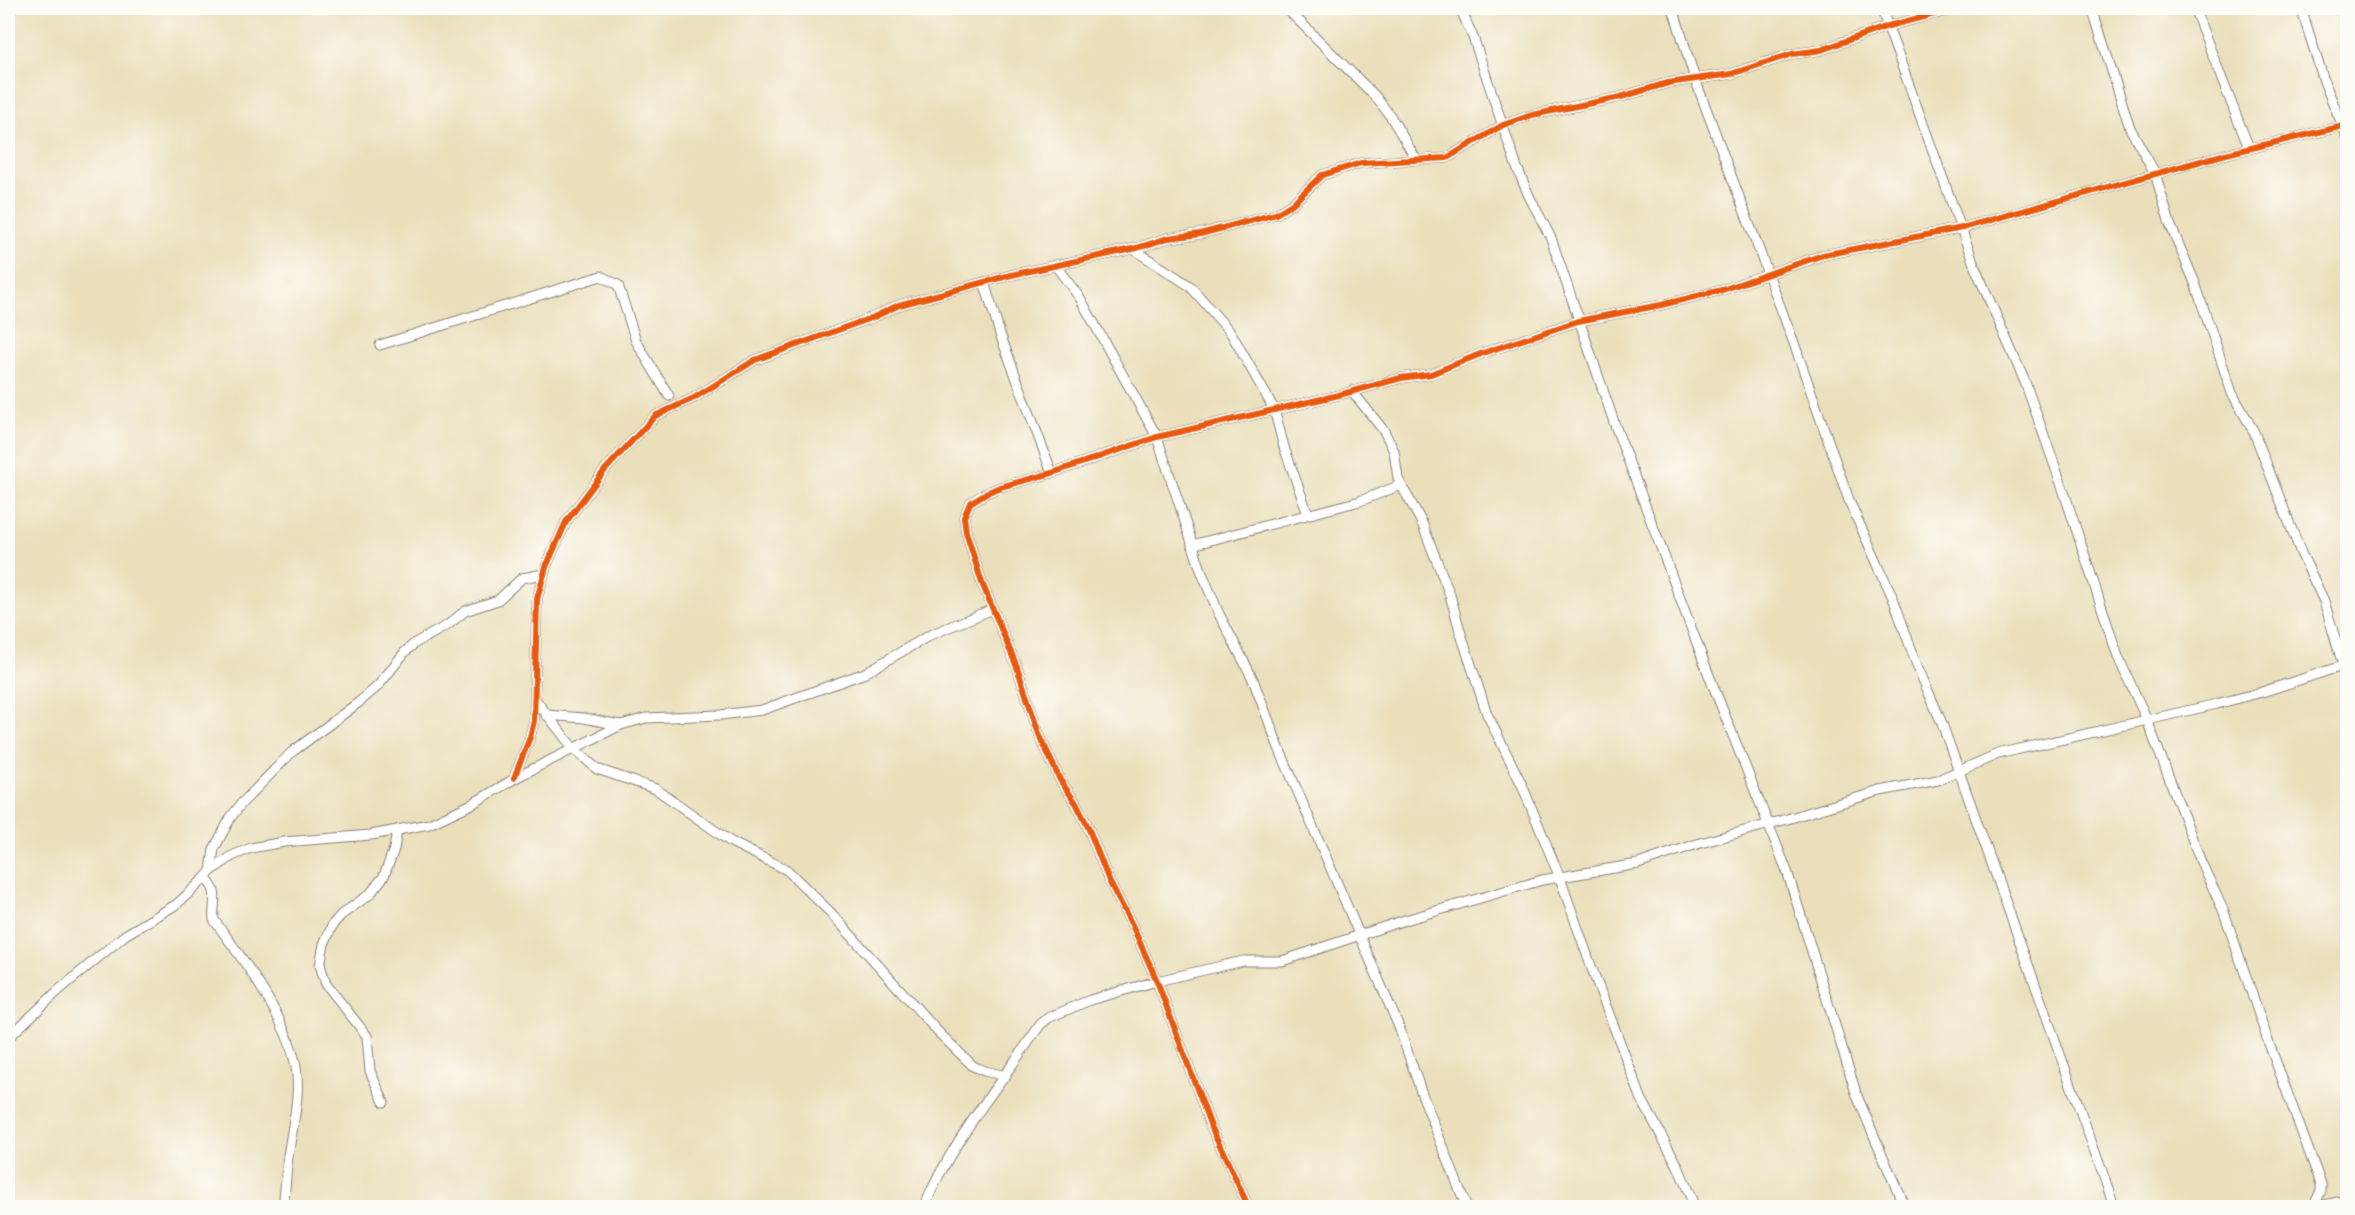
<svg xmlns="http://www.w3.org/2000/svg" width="2355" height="1215" viewBox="0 0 2355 1215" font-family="Sriracha,sans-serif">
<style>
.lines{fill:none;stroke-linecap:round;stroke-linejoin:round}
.minor-casing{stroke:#86807a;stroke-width:11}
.minor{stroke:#fff;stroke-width:9}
.cycleway-casing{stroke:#fdfcf7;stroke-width:10}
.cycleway{stroke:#e8590c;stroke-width:6}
</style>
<rect width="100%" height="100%" fill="#fdfcf7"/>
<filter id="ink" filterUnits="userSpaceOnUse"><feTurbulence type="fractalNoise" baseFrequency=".0167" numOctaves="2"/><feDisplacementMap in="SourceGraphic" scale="12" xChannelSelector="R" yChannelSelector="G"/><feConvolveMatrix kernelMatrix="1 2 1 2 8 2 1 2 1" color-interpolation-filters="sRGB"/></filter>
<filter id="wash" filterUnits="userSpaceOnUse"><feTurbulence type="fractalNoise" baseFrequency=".008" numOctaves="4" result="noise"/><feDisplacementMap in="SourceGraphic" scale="24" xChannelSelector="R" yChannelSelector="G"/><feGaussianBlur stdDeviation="1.35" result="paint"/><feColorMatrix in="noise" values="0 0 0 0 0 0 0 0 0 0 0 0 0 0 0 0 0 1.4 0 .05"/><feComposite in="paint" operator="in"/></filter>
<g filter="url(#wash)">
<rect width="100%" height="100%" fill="#eadfba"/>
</g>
<g filter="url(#ink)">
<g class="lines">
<!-- minor casing -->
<g class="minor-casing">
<g id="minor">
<path d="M 1286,8 L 1375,96 L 1391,117 L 1416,159"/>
<path d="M 1460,8 L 1473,37 L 1516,165 L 1529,196 L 1551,238 L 1616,428 L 1710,678 L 1787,871 L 1857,1096 L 1905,1208"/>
<path d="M 1673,8 L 1695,79 L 1795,346 L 1850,503 L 1893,598 L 1918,668 L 1941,721 L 2115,1208"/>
<path d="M 1881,8 L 1975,267 L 2025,382 L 2063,489 L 2118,657 L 2147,720 L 2201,862 L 2224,912 L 2267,1038 L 2321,1184 L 2321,1191 L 2313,1207"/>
<path d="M 2092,8 L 2130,128 L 2155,173 L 2170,224 L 2195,283 L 2232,393 L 2254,432 L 2301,553 L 2324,601 L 2343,665 L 2348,693"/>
<path d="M 2194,8 L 2249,148"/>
<path d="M 2301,8 L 2325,84 L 2348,138"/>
<path d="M 1133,249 L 1190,286 L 1231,333 L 1274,409 L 1284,447 L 1308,514"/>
<path d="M 1055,265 L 1080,298 L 1157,437 L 1202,573 L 1219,614 L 1252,677 L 1279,748 L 1399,1027 L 1422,1094 L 1467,1208"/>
<path d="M 984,282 L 1000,334 L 1052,473"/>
<path d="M 380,345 L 601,276 L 618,285 L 636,341 L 669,396"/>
<path d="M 1352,391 L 1384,431 L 1394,451 L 1398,479 L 1422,523 L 1450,595 L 1461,634 L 1487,714 L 1522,785 L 1560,878 L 1596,980 L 1642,1100 L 1678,1166 L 1695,1208"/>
<path d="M 1192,545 L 1360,501 L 1401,485"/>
<path d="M 535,699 L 573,748 L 597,769 L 656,789 L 731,842 L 787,870 L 831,913 L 938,1032 L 973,1066 L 984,1071 L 1006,1076"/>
<path d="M 546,715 L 584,718 L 620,725"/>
<path d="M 514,778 L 530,737 L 534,721 L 537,599 L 546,567 L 566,522 L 605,470 L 655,416 L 694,398 L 755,360 L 874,317 L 899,305 L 1011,275 L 1137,248 L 1168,238 L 1200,234 L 1276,214 L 1292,204 L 1322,175 L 1361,163 L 1447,158 L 1503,125 L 1532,115 L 1621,97 L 1668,83 L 1731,74 L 1792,54 L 1821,50 L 1888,26 L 1958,8"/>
<path d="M 211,871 L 232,856 L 251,848 L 284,842 L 371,835 L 429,824 L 472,804 L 519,776 L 621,725 L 646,718 L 720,715 L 762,710 L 865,673 L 930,635 L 993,609"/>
<path d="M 205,878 C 221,893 212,901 214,920 C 241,956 284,1015 294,1058 C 303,1091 292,1125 288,1157 C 286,1174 285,1191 283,1208"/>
<path d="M 8,1038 L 59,990 L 125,935 L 177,904 L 205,878 L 211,871 L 214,849 L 231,817 L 241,804 L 292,752 L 358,703 L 378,686 L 405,652 L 415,643 L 448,625 L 465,611 L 498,600 L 522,578 L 544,574"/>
<path d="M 384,1102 L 370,1071 L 367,1036 L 326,984 L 320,965 L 324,944 L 333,924 L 341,915 L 370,894 L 384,876 L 394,849 L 397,831"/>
<path d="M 924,1208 C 951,1140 1000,1085 1040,1025 L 1048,1018 L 1090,1000 L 1157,981 L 1243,961 L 1282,961 L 1402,921 L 1542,880 L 1638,864 L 1697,844 L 1784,820 L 1880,791 L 1938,780 L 1998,754 L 2217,704 L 2262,692 L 2348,664"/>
<path d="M 1249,1208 L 1210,1124 L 1157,981 L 1132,925 L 1109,881 L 1088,827 L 1076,803 L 1060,780 L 1039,734 L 1017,667 L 982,583 L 966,532 L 964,517 L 970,503 L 986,493 L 1000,487 L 1052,473 L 1157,437 L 1339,395 L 1401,378 L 1431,374 L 1483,353 L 1578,321 L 1661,305 L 1722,290 L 1823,255 L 1962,228 L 2226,154 L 2348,125"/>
<path d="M 2311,1208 L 2348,1200"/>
</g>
</g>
<!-- minor -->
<use href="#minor" class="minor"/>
<!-- cycleway casing -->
<g class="cycleway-casing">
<g id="cycleway">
<path d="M 514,778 L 530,737 L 534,721 L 537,599 L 546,567 L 566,522 L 605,470 L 655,416 L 694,398 L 755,360 L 874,317 L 899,305 L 1011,275 L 1137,248 L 1168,238 L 1200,234 L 1276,214 L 1292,204 L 1322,175 L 1361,163 L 1447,158 L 1503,125 L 1532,115 L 1621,97 L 1668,83 L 1731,74 L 1792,54 L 1821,50 L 1888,26 L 1958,8"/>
<path d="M 1249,1208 L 1210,1124 L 1157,981 L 1132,925 L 1109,881 L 1088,827 L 1076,803 L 1060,780 L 1039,734 L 1017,667 L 982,583 L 966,532 L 964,517 L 970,503 L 986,493 L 1000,487 L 1052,473 L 1157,437 L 1339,395 L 1401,378 L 1431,374 L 1483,353 L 1578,321 L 1661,305 L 1722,290 L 1823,255 L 1962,228 L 2226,154 L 2348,125"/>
</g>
</g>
<!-- cycleway -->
<use href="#cycleway" class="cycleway"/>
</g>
</g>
<!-- margin -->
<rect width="2355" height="1215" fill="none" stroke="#fdfcf7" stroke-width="30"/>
</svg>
